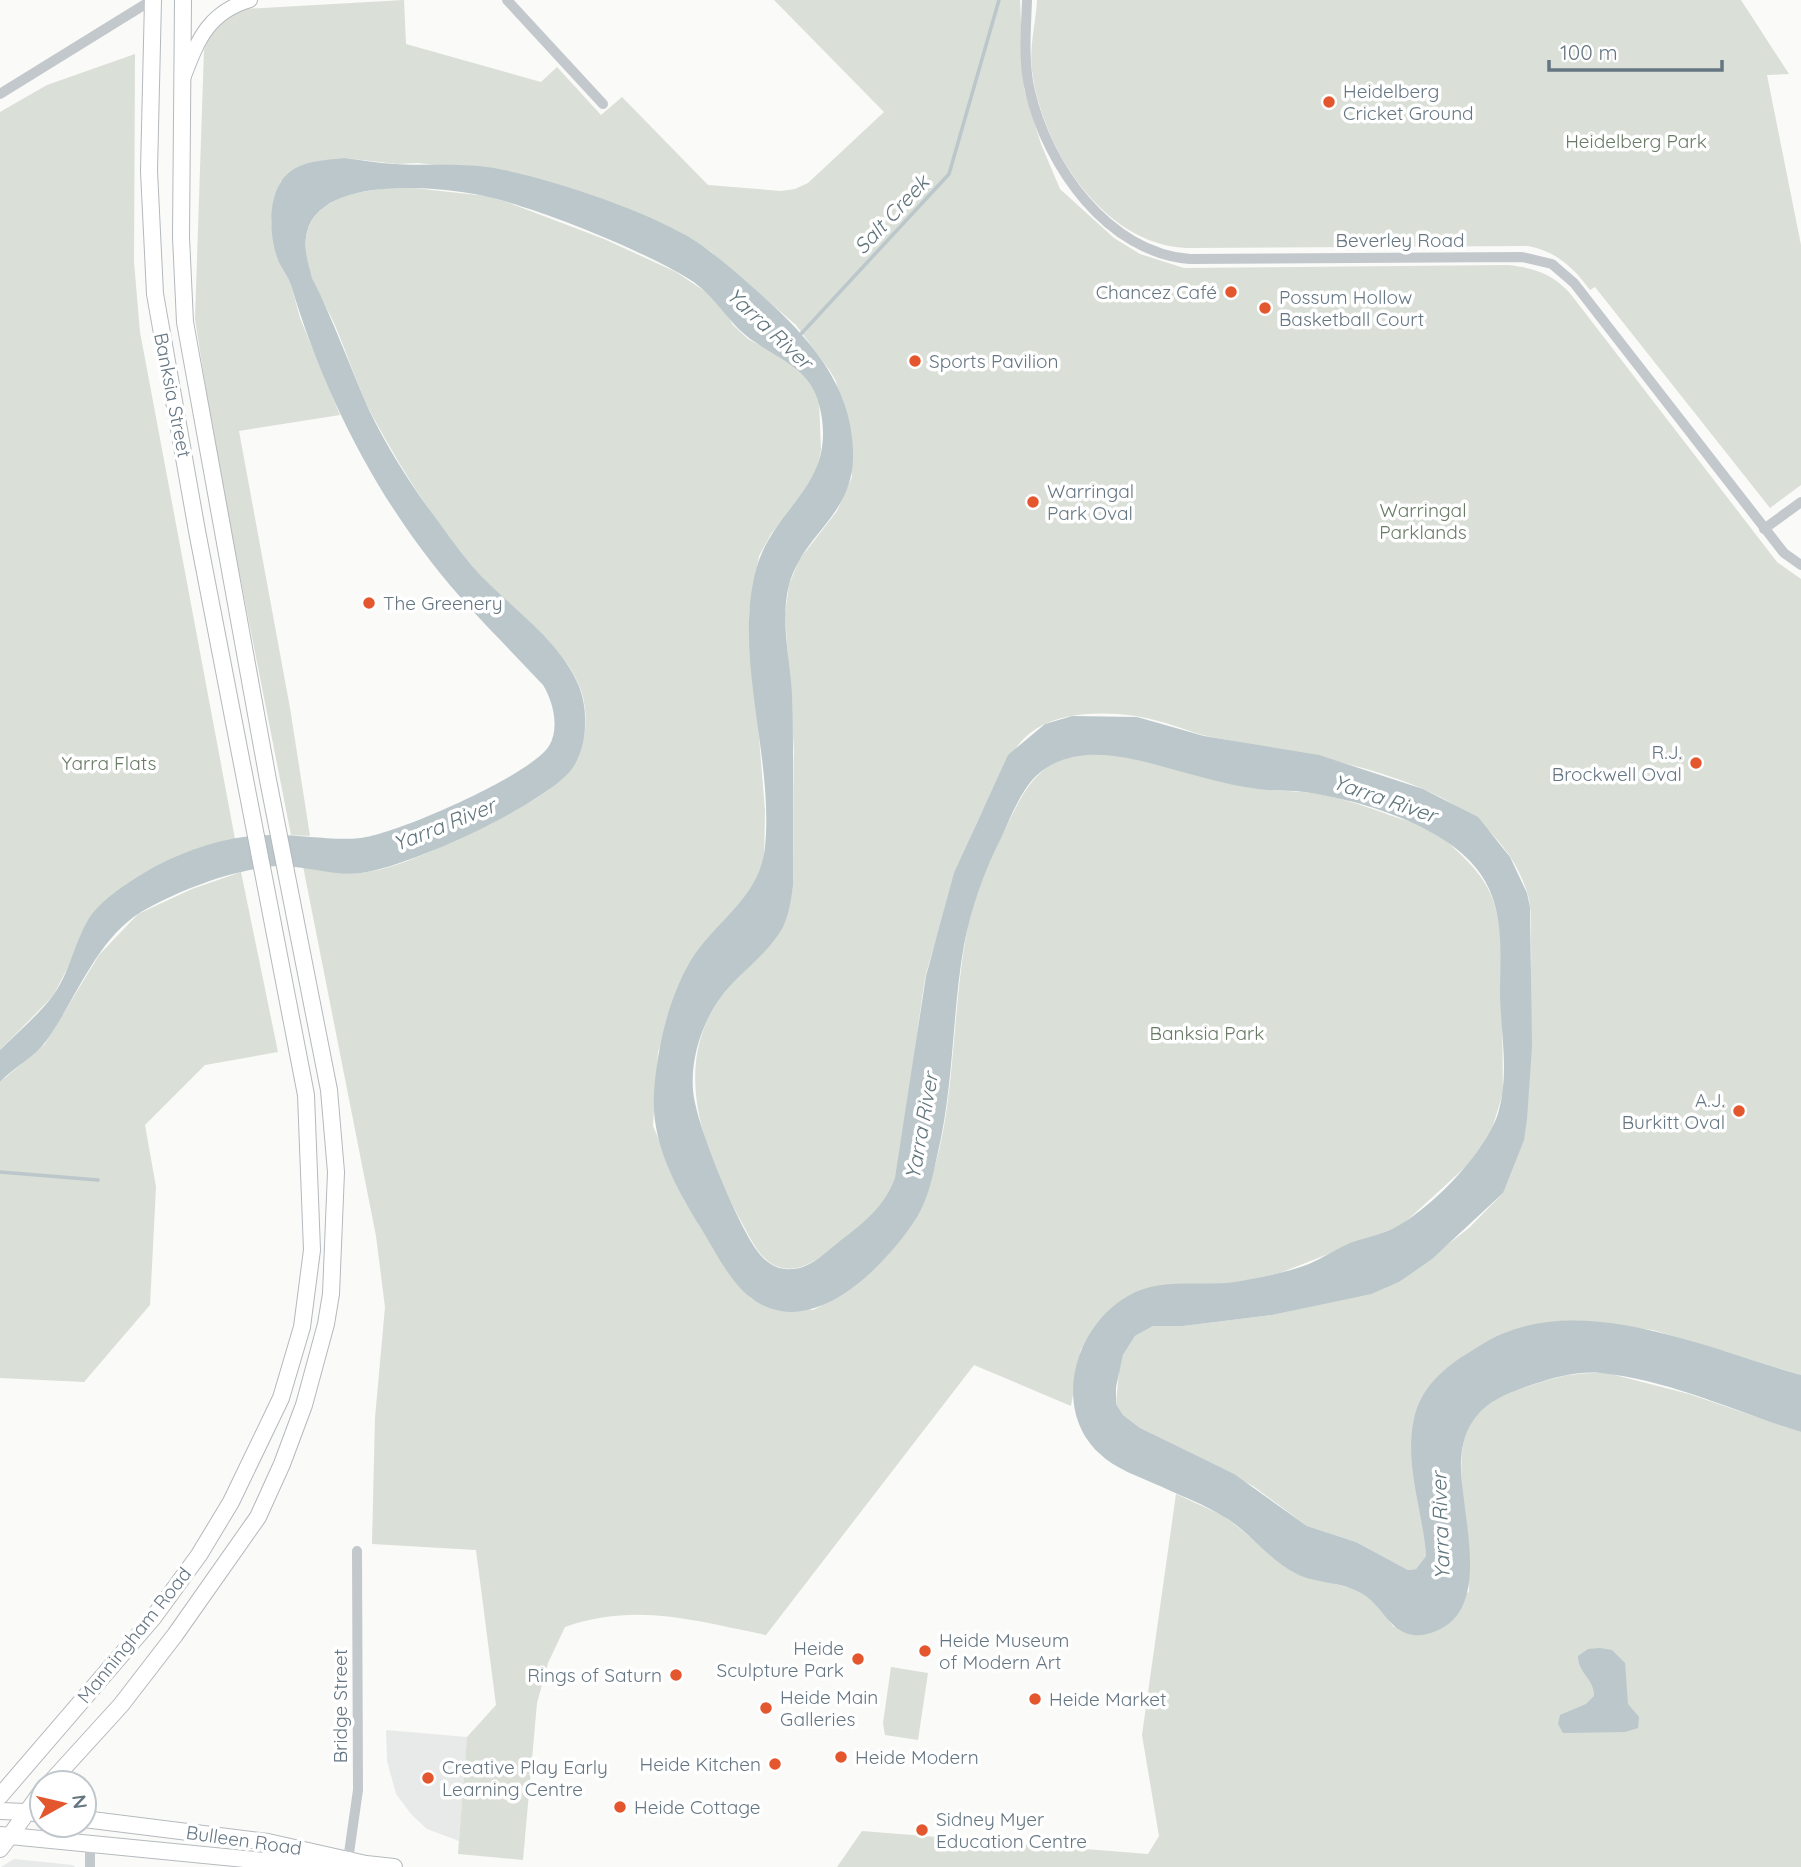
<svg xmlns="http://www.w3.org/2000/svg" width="1801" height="1867" viewBox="0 0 1801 1867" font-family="Quicksand,sans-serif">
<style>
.built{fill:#e8e9e9}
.green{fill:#dadfd7}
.water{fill:#bbc7cb}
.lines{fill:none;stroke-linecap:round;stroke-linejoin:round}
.stream{stroke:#bbc7cb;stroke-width:3.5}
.secondary-casing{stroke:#b3babf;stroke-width:16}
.primary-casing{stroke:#b5babe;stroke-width:18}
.trunk-casing{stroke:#b4b9bd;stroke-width:18}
.minor{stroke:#c3c8cc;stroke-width:10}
.secondary{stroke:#fff;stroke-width:14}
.primary{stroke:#fff;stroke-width:16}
.trunk{stroke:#fff;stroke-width:16}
.poi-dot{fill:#e4572e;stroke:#fff;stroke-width:2.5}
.labels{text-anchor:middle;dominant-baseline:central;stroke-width:7;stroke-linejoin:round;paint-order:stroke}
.poi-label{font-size:19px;fill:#657683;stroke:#fff;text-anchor:start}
.park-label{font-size:19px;fill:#687a64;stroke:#fff}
.street-label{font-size:19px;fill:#657683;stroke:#fff}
.water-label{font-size:21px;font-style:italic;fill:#60757c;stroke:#fff}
</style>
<rect width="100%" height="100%" fill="#fafaf8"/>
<!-- built -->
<g class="built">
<path d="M 386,1730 L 467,1737 L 459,1841 L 427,1829 L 411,1814 L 396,1794 L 387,1761 Z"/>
<path d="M 14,1859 L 73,1865 L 75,1867 L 1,1867 Z"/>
</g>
<!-- green -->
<g class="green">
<path d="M 404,0 L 406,44 L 541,82 L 557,67 L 601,115 L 622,97 L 708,185 L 781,191 L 795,189 L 808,183 L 884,112 L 774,0 L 1020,0 L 1024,89 L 1041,144 L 1060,189 L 1114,238 L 1140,254 L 1184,268 L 1508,265 C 1534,268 1551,273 1569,292 L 1777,562 L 1801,579 L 1801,1375 L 1653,1330 L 1592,1323 L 1433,1382 C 1395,1436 1422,1496 1426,1556 L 1416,1569 L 1408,1570 L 1356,1542 L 1307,1526 L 1253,1486 L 1140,1428 L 1123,1415 L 1116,1404 L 1119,1371 L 1123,1355 L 1135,1336 L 1153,1326 L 1183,1326 L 1272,1315 L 1371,1293 L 1399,1282 L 1469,1228 L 1503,1193 C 1515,1111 1533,1027 1531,944 C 1531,928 1532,911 1528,895 C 1512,842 1472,810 1423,789 C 1358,761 1287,751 1217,738 C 1198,735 1180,727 1162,722 C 1129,712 1079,709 1047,723 C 1015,737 1009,762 994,789 C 969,834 956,874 942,923 C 936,942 929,960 925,979 C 916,1033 912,1088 902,1142 C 899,1160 897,1182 887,1198 C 875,1218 819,1264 797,1268 C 766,1274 754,1245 742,1223 C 701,1148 665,1053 734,982 C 763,951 787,929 793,886 L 794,751 L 785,614 L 789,585 L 799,560 L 837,511 L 852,477 L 836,381 L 830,371 L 796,325 L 710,251 L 676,230 L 577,191 L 527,176 L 418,163 L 397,164 L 345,158 L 281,181 L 274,198 L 271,222 L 277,257 L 290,281 L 300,318 L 340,415 L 239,431 L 290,708 L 310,836 L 291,835 L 216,454 L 195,319 L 204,50 L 215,25 L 243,9 Z"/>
<path d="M 1037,0 L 1741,0 L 1789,74 L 1767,75 L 1801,245 L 1801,485 L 1770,508 L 1595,287 L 1590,290 C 1574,268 1556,251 1528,246 L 1186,248 C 1102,244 1041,146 1032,70 C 1029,47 1036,22 1037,0 Z"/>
<path d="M 135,54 L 134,262 L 140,332 L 235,839 L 210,845 L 146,872 L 125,887 L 71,961 L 53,996 L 0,1050 L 0,112 L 47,85 Z"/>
<path d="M 404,187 L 487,196 L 507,202 L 604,239 L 676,272 L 718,300 L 733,325 L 748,339 L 787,359 L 800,372 L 813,386 L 819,400 L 821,450 L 817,469 L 808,489 L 771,534 L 759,556 L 749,613 L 765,811 L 764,860 L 757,880 L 745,899 L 708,938 L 687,967 L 658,1052 L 653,1126 L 685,1202 L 733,1279 L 752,1299 L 813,1310 C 970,1232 941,1087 965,942 C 971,902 989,860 1008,823 C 1021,797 1033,771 1062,759 C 1106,741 1197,776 1243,786 C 1266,791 1289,790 1312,793 C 1335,796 1362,805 1384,813 C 1401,820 1422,824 1438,833 C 1444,837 1450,844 1455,849 C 1486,878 1496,895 1501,938 L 1503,1092 L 1490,1136 L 1473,1160 L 1402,1225 L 1280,1273 L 1224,1285 L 1171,1284 L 1081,1349 L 1071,1406 L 974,1365 L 766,1635 C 695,1621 637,1602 565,1627 L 548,1663 L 537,1703 L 523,1860 L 458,1854 L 467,1737 L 496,1705 L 476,1550 L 372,1544 L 375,1418 L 385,1307 L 376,1236 L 303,866 C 322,869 342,875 361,873 C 410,867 458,837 503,816 C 554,793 597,760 583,697 C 571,647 504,604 471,565 C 433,520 400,467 372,415 C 357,386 347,353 334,323 C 327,307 316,291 311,275 C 288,202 346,191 404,187 Z"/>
<path d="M 241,872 L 278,1052 L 205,1065 L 145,1125 L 156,1187 L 150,1305 L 84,1382 L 0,1378 L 0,1082 L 45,1044 L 99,955 L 138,914 L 192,889 Z"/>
<path d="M 1607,1373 L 1689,1394 L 1801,1432 L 1801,1867 L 837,1867 L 862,1831 L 1148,1854 L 1159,1836 L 1142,1735 L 1176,1494 L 1224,1516 L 1295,1573 L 1354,1589 L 1371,1598 L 1394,1627 L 1469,1592 C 1470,1549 1452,1461 1468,1427 C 1478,1406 1502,1394 1523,1388 C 1556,1377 1571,1372 1607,1373 Z"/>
<path d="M 891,1667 L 928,1673 L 918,1740 L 885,1735 L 883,1723 Z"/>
</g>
<!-- water -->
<g class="water">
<path d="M 345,158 C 362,160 378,163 394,164 C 425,166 456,163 487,167 C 541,175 642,209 689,237 C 710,250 730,267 749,284 C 800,328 851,378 853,450 C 856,515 804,531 789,585 C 780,620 790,659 792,694 C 794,758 793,822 793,886 C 791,900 789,914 783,927 C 771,949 750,965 733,983 C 707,1009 690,1052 693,1090 C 695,1123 738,1226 758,1252 C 765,1261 774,1268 785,1269 C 807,1272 825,1253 840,1241 C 865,1222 884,1207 895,1178 L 926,976 L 954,873 L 1008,755 L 1045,724 L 1072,716 L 1137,717 L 1204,736 L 1319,755 L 1423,789 L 1478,817 L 1510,857 L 1527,893 L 1530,907 L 1532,1046 L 1527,1119 L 1524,1140 L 1503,1193 L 1432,1259 L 1399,1282 L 1371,1294 L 1272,1315 L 1183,1326 L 1153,1326 L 1135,1336 L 1123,1355 L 1116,1387 L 1116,1404 L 1123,1415 L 1140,1428 L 1234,1474 L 1307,1526 L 1356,1542 L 1408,1570 L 1416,1569 L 1426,1556 C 1423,1511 1404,1464 1414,1419 C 1420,1390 1441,1370 1465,1355 C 1477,1348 1489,1339 1502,1334 C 1591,1295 1714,1351 1801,1375 L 1801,1432 C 1736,1412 1670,1380 1601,1373 C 1577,1371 1557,1377 1534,1384 C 1511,1392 1489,1399 1475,1418 C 1465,1431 1462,1445 1461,1461 C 1459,1509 1495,1608 1436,1631 C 1429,1634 1421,1636 1413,1635 C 1388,1631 1382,1604 1361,1593 C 1341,1581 1315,1584 1295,1573 C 1275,1563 1258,1543 1241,1529 C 1218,1509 1187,1499 1160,1486 C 1140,1477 1115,1469 1099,1453 C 1051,1408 1075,1326 1128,1296 C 1162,1276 1204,1288 1241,1281 C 1263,1277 1288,1272 1309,1264 C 1323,1258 1336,1249 1350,1243 C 1364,1238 1380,1235 1394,1228 C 1430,1210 1489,1150 1499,1110 C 1509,1073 1501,1033 1500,995 C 1500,957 1505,916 1485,881 C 1456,828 1362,800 1304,792 C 1289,790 1274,791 1258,789 C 1228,785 1197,776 1168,768 C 1126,756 1072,742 1036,776 C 1021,791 1011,816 1002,836 C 985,869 971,908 964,945 C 952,1013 954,1084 938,1152 C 933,1174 929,1197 917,1217 C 886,1266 810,1345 750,1297 C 727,1279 713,1246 697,1222 C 673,1182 651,1140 654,1093 C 657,1049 668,999 691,960 C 716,920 760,898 765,847 C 774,759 733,656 756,570 C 773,505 840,486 819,404 C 811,370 781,360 755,342 C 728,325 717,296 689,279 C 640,249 552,214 497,199 C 452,187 322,172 307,232 C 303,248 308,262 312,278 C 334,321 350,368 370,412 C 385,443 406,477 426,505 C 441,525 456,547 472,566 C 505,604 558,637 578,684 C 589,709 588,748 571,770 C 542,806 408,867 361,873 C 330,877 298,862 266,867 C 224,873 177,891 141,912 C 96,940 76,999 47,1040 C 35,1057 14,1067 0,1082 L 0,1050 C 17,1033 37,1016 52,997 C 69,975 74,944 88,920 C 100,900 129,882 149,870 C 187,849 232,834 276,835 C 304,835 333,841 361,838 C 397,834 531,775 549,746 C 560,728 553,701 543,685 C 506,645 465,606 432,563 C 368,481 321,385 291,285 C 288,275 280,267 277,257 C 268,230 267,185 294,169 C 309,160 329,160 345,158 Z"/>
<path d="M 1600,1648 L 1612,1650 L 1625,1663 L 1628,1704 L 1639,1717 L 1638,1728 L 1625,1732 L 1563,1733 L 1558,1724 L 1560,1715 L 1586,1704 L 1594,1696 C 1595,1680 1578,1673 1578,1656 L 1588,1649 Z"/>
</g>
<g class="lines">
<!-- stream -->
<g class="stream">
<path d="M 800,335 L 949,174 L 999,0"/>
<path d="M 0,1172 L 98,1180"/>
</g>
<!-- secondary casing -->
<g class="secondary-casing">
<path id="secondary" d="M 184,76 C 198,39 209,12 250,0"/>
</g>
<!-- primary casing -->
<g class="primary-casing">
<g id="primary">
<path d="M 27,1812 L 42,1814"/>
<path d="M 84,1819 L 268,1842 L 366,1864 L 394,1867"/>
<path d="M 0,1849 L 10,1836 L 265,1861 L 348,1860"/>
</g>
</g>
<!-- trunk casing -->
<g class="trunk-casing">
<g id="trunk">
<path d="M 50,1783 L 121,1705 L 175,1635 L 258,1517 L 282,1464 L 304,1405 L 326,1324 L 331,1294 L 336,1172 L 329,1090 L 268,780 L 185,322 L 181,237 L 183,0"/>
<path d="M 0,1796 L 153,1618 L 199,1555 L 231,1502 L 281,1398 L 302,1327 L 312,1250 L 306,1095 L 197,531 L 155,294 L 149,171 L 153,0"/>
<path d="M 0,1811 L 27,1812"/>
<path d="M 0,1835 L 10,1836 L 42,1791"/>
</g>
</g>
<!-- minor -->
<g class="minor">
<path d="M 507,0 L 603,104"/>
<path d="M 1027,0 C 1026,30 1023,61 1030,91 C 1047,166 1108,253 1190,259 L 1522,257 L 1552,264 L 1574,283 L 1784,553 L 1801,565"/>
<path d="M 0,94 L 152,0"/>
<path d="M 1764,529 L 1801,502"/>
<path d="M 348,1860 L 358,1790 L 357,1551"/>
<path d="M 90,1867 L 90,1844"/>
</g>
<!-- secondary -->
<use href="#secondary" class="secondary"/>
<!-- primary -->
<use href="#primary" class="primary"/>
<!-- trunk -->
<use href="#trunk" class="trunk"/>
</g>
<!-- markers -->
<g class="poi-dot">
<circle cx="1329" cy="102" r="7"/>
<circle cx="1231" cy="292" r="7"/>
<circle cx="1265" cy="308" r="7"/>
<circle cx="915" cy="361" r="7"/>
<circle cx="1033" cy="502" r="7"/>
<circle cx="369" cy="603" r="7"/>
<circle cx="1696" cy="763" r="7"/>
<circle cx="1739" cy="1111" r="7"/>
<circle cx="925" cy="1651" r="7"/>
<circle cx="858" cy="1659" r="7"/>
<circle cx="676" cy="1675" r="7"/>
<circle cx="1035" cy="1699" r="7"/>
<circle cx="766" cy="1708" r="7"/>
<circle cx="841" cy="1757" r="7"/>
<circle cx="775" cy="1764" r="7"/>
<circle cx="428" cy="1778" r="7"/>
<circle cx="620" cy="1807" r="7"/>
<circle cx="922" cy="1830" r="7"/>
</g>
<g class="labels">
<!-- poi labels -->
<g class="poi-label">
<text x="1343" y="91">Heidelberg<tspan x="1343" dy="22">Cricket Ground</tspan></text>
<text x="1217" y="292" text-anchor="end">Chancez Café</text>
<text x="1279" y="297">Possum Hollow<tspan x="1279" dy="22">Basketball Court</tspan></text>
<text x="929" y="361">Sports Pavilion</text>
<text x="1047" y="491">Warringal<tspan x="1047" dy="22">Park Oval</tspan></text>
<text x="383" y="603">The Greenery</text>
<text x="1682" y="752" text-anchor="end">R.J.<tspan x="1682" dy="22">Brockwell Oval</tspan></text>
<text x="1725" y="1100" text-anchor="end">A.J.<tspan x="1725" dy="22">Burkitt Oval</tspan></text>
<text x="939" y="1640">Heide Museum<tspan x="939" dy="22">of Modern Art</tspan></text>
<text x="844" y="1648" text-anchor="end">Heide<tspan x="844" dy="22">Sculpture Park</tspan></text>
<text x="662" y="1675" text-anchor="end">Rings of Saturn</text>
<text x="780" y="1697">Heide Main<tspan x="780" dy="22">Galleries</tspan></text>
<text x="1049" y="1699">Heide Market</text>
<text x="855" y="1757">Heide Modern</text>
<text x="761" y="1764" text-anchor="end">Heide Kitchen</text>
<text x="442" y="1767">Creative Play Early<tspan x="442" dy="22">Learning Centre</tspan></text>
<text x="634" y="1807">Heide Cottage</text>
<text x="936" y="1819">Sidney Myer<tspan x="936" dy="22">Education Centre</tspan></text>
</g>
<!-- park labels -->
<g class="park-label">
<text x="1636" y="141">Heidelberg Park</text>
<text x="1423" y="510">Warringal<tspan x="1423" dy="22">Parklands</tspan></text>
<text x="109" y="763">Yarra Flats</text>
<text x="1207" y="1033">Banksia Park</text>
</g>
<!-- street labels -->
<g class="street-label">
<text x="1400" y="240">Beverley Road</text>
<text transform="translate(173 395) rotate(79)">Banksia Street</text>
<text transform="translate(134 1635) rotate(-51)">Manningham Road</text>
<text transform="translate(340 1706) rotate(-90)">Bridge Street</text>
<text transform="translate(244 1840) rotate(8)">Bulleen Road</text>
</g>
<!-- water labels -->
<g class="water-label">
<text transform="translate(891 214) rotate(-47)">Salt Creek</text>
<text transform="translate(770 328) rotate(43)">Yarra River</text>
<text transform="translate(1385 798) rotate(19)">Yarra River</text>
<text transform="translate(444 824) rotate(-22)">Yarra River</text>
<text transform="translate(921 1126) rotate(-80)">Yarra River</text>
<text transform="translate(1440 1526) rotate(-92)">Yarra River</text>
</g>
</g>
<!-- north arrow -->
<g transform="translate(63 1804) rotate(82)"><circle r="33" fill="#ffffff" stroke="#c1c8cd" stroke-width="2"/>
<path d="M0-5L12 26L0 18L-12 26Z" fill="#e4572e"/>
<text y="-10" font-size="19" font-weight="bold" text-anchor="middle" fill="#657683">N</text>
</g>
<!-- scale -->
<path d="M1549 60v10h173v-10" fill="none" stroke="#657683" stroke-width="3.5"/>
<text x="1560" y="60" font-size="21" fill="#657683" stroke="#ffffff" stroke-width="5" paint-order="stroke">100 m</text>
</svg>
